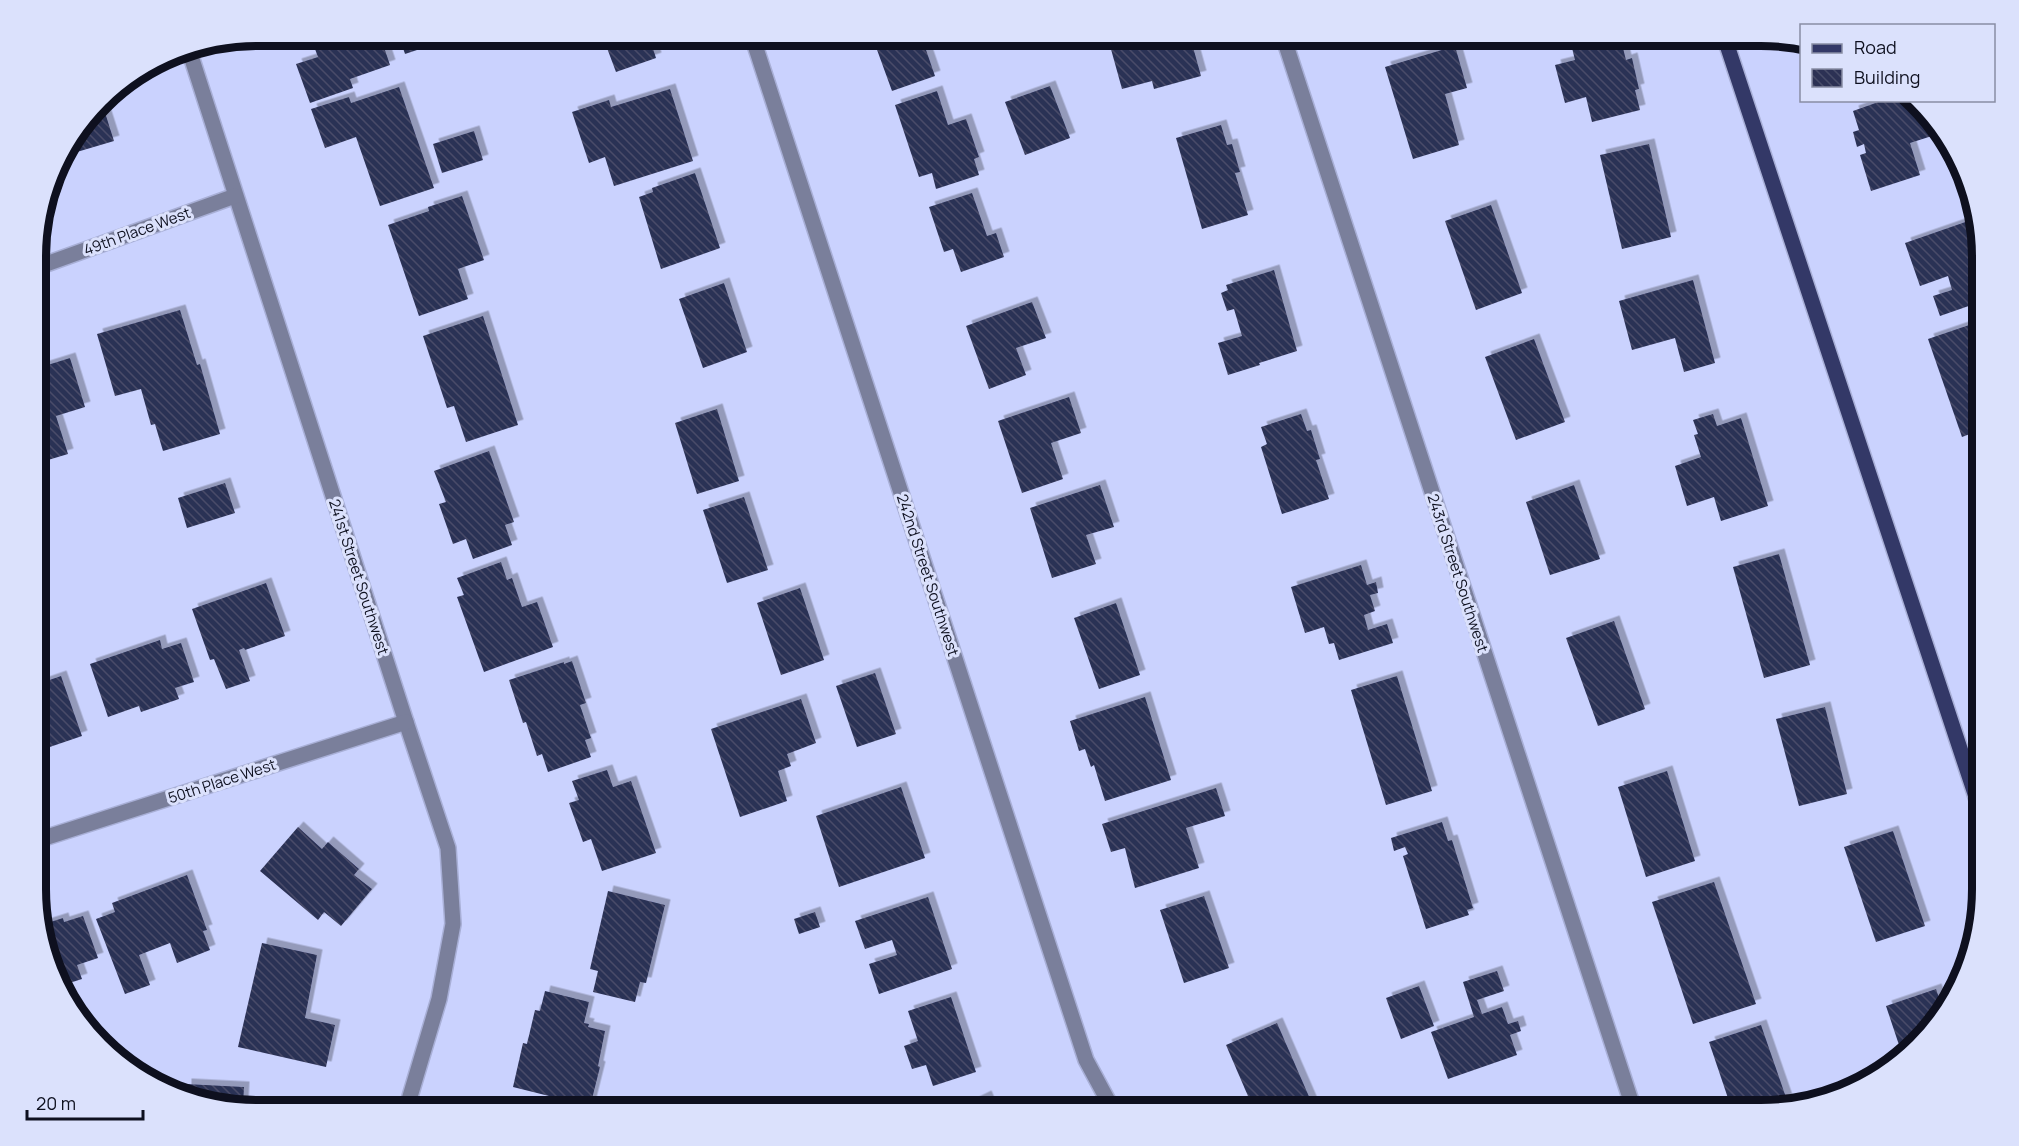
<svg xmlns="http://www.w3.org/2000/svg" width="2019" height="1146" viewBox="0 0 2019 1146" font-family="Manrope,sans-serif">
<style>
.building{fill:url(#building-back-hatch);filter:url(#shadow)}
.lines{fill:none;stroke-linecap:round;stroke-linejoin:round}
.minor-casing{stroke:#a8afd6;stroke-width:18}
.major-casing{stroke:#a8afd6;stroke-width:18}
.minor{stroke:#7a7f9b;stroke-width:15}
.major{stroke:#333867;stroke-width:15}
.labels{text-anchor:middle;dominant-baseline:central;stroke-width:6;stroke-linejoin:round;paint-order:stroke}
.street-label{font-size:15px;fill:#0e101f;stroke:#dbe1fc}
.rim{fill:none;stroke:#0e101f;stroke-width:8}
</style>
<defs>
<pattern id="building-back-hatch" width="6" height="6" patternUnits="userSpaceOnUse" patternTransform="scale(1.5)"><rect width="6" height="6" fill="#2c3154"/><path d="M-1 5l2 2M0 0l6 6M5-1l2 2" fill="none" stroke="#484c69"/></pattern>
<filter id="shadow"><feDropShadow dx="5.5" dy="-5.5" stdDeviation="0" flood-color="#0004"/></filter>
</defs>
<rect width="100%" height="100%" fill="#cad2fe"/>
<!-- building -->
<g class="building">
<path d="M 324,36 L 378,36 L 381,45 L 383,44 L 390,65 L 350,79 L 353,88 L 310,103 L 296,64 L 318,57 L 315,49 L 327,45 Z"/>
<path d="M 399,36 L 432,36 L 435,44 L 405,54 Z"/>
<path d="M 596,36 L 649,36 L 656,58 L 616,72 L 607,48 L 601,50 Z"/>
<path d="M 872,36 L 935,36 L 936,40 L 924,44 L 935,76 L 892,91 Z"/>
<path d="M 1130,36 L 1190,36 L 1201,76 L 1154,89 L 1152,81 L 1122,89 L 1109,42 Z"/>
<path d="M 1569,36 L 1620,36 L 1626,60 L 1632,58 L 1639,89 L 1635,90 L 1640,110 L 1592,122 L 1586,97 L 1565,103 L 1555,65 L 1575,60 Z"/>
<path d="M 1455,46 L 1467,88 L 1445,94 L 1459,145 L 1413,159 L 1385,67 Z"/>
<path d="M 1050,86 L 1070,138 L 1025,155 L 1005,102 Z"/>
<path d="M 399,87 L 434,188 L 380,206 L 356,137 L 325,148 L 311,109 L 349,97 L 351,103 Z"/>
<path d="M 670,89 L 693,161 L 614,186 L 605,157 L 589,163 L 572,112 L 609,100 L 611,107 Z"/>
<path d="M 937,91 L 948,125 L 966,119 L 979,157 L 974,159 L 979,175 L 936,189 L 932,173 L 919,177 L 895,105 Z"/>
<path d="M 1884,100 L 1910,100 L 1930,120 L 1935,135 L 1910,143 L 1920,175 L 1871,191 L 1860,155 L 1866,153 L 1864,144 L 1857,147 L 1853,132 L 1859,130 L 1853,111 Z"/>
<path d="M 102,103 L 114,141 L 60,157 L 91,118 Z"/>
<path d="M 1221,125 L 1227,145 L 1232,144 L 1240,172 L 1235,173 L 1248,215 L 1202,229 L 1176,138 Z"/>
<path d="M 474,131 L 483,160 L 442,173 L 433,144 Z"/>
<path d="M 1649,144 L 1671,237 L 1622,249 L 1600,155 Z"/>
<path d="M 695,173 L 720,248 L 661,269 L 639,197 L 653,192 L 652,188 Z"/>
<path d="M 972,193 L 987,236 L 996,233 L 1004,257 L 961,272 L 953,249 L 944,252 L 929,207 Z"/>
<path d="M 462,196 L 484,260 L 458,269 L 468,299 L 419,316 L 388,225 L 429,211 L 428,207 Z"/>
<path d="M 1491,205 L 1522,293 L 1476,310 L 1445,221 Z"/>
<path d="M 1974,219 L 1982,242 L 1983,301 L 1940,316 L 1933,296 L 1952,290 L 1948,276 L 1920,286 L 1905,243 Z"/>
<path d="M 1274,270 L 1297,351 L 1259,363 L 1260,365 L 1228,375 L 1218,343 L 1242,336 L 1234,309 L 1227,311 L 1221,293 L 1228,290 L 1226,285 Z"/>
<path d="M 1693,280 L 1715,363 L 1684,372 L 1675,338 L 1632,350 L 1619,301 Z"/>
<path d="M 724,283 L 747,352 L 703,368 L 679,299 Z"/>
<path d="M 1032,302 L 1046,338 L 1016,348 L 1026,375 L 989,389 L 966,326 Z"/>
<path d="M 180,310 L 197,365 L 200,364 L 220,434 L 163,451 L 155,424 L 151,425 L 141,389 L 115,396 L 97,334 Z"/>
<path d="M 483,316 L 518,425 L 466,442 L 454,406 L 447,408 L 423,336 Z"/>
<path d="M 1975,323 L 1983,346 L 1983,429 L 1962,437 L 1928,339 Z"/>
<path d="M 1534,339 L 1565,422 L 1516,440 L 1485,357 Z"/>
<path d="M 70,358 L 85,407 L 56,416 L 68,454 L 38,463 L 38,368 Z"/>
<path d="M 1069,397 L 1081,433 L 1051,443 L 1063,479 L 1022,493 L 998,421 Z"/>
<path d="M 717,409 L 739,481 L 697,494 L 675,423 Z"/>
<path d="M 1301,414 L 1307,431 L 1311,430 L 1320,459 L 1316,460 L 1329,499 L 1282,514 L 1261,447 L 1267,444 L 1261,427 Z"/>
<path d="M 1713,414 L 1717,426 L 1741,418 L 1768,506 L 1721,521 L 1714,497 L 1687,506 L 1675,466 L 1701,457 L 1694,435 L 1698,434 L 1693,420 Z"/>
<path d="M 489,451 L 514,522 L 505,525 L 512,545 L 473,559 L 466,539 L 453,544 L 439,504 L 446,502 L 434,471 Z"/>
<path d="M 1983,462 L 1983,497 L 1982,497 L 1978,484 L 1980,483 L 1973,465 Z"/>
<path d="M 225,483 L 235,513 L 187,528 L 178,498 Z"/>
<path d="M 1100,485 L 1114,527 L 1086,535 L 1096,564 L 1052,578 L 1030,508 Z"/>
<path d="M 1574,485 L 1600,559 L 1550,575 L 1526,502 Z"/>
<path d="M 744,497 L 768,570 L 727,583 L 703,510 Z"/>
<path d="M 1779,554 L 1810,665 L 1764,678 L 1733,567 Z"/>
<path d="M 501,562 L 507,580 L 512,578 L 522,607 L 537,602 L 553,647 L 484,672 L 457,597 L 464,595 L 457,578 Z"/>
<path d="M 1361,565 L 1367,585 L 1376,582 L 1378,593 L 1370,595 L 1375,611 L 1364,615 L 1368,630 L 1387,624 L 1393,643 L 1339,660 L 1334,643 L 1329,644 L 1324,627 L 1305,633 L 1291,587 Z"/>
<path d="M 266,583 L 285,636 L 245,650 L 244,648 L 239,650 L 250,681 L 226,689 L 214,659 L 210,660 L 192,609 Z"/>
<path d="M 800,588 L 824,660 L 781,675 L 757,603 Z"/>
<path d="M 1116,603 L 1140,675 L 1099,689 L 1074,618 Z"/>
<path d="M 1614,621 L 1645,709 L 1598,726 L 1566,638 Z"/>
<path d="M 160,640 L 162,649 L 181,643 L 194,682 L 175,688 L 179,699 L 141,712 L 139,706 L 108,717 L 90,664 Z"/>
<path d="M 572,661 L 586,703 L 580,705 L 591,738 L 585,740 L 591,757 L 548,772 L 542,754 L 537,756 L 526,722 L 523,723 L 509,680 L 564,662 L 564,664 Z"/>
<path d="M 875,673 L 896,734 L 857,747 L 836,686 Z"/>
<path d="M 61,676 L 82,736 L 41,750 L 38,743 L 38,684 Z"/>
<path d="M 1397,676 L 1432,791 L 1386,805 L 1351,690 Z"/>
<path d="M 1145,697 L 1171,780 L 1105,801 L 1094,765 L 1091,767 L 1085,749 L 1079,751 L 1070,721 Z"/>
<path d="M 801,699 L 816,743 L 787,754 L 791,766 L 778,771 L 787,801 L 740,817 L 711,729 Z"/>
<path d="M 1825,707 L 1847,794 L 1799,806 L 1776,719 Z"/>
<path d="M 607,770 L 613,787 L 631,781 L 656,853 L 602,871 L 591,839 L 583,842 L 569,803 L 579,800 L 572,781 Z"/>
<path d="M 1667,771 L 1695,861 L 1646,877 L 1618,787 Z"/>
<path d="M 901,787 L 925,858 L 839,887 L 816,816 Z"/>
<path d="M 1216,788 L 1225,816 L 1186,828 L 1199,868 L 1135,888 L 1125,848 L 1111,852 L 1102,824 Z"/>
<path d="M 1442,822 L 1448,841 L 1452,840 L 1473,908 L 1467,910 L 1469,915 L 1426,929 L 1403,856 L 1408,854 L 1405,847 L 1394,851 L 1391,838 Z"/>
<path d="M 298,827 L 322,849 L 328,842 L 359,869 L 354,875 L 372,889 L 341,926 L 324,912 L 318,920 L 260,871 Z"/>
<path d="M 1893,831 L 1925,926 L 1876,942 L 1844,847 Z"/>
<path d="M 187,875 L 207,930 L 203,931 L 210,950 L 177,963 L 170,943 L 139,955 L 150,985 L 125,994 L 96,919 L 115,912 L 112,903 Z"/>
<path d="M 1714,882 L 1756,1004 L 1693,1024 L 1652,902 Z"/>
<path d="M 608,891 L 665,905 L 646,983 L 640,982 L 635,1002 L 593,992 L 598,971 L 590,969 Z"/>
<path d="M 1204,896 L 1229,968 L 1184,983 L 1160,910 Z"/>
<path d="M 928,897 L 952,969 L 879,994 L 869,964 L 897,955 L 892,940 L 865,949 L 855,921 Z"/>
<path d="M 815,912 L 820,927 L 799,934 L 794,919 Z"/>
<path d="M 83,916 L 98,958 L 77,965 L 82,979 L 63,985 L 41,925 L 63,918 L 64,922 Z"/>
<path d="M 262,943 L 317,955 L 305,1018 L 335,1025 L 326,1067 L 238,1047 Z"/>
<path d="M 1497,971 L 1504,991 L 1477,1000 L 1482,1014 L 1502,1007 L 1508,1024 L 1518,1021 L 1521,1031 L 1510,1035 L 1517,1055 L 1448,1079 L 1431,1032 L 1474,1017 L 1463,982 Z"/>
<path d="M 1419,986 L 1434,1026 L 1401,1039 L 1386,998 Z"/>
<path d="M 1936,989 L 1944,1012 L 1918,1045 L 1903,1057 L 1886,1006 Z"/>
<path d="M 545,991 L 589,1002 L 584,1023 L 589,1024 L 588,1027 L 605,1031 L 598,1066 L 600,1067 L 591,1103 L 570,1098 L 569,1101 L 513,1087 L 523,1043 L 527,1044 L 535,1010 L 540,1011 Z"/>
<path d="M 951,997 L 976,1072 L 933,1086 L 926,1065 L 912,1069 L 904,1046 L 918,1041 L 908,1011 Z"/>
<path d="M 1277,1023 L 1314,1108 L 1309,1110 L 1254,1110 L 1226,1045 Z"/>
<path d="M 1761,1025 L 1789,1106 L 1776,1110 L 1732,1110 L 1709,1042 Z"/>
<path d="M 186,1084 L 244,1087 L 243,1106 L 186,1091 Z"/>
<path d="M 986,1096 L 992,1110 L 957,1110 Z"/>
</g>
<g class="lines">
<!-- minor casing -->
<g class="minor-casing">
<g id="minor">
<path d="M 752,36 L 1086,1060 L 1113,1110"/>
<path d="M 1283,36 L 1634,1110"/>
<path d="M 189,50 L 406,722 L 448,848 L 453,924 L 439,999 L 406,1110"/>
<path d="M 38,267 L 235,196"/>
<path d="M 38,840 L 406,722"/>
</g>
</g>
<!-- major casing -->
<g class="major-casing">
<path id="major" d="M 1724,36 L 1983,818"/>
</g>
<!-- minor -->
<use href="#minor" class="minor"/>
<!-- major -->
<use href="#major" class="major"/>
</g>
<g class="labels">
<!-- street labels -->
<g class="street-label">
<text transform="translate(137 231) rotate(-20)">49th Place West</text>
<text transform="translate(1458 573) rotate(72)">243rd Street Southwest</text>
<text transform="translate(928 575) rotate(72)">242nd Street Southwest</text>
<text transform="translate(359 577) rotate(72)">241st Street Southwest</text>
<text transform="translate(222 781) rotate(-18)">50th Place West</text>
</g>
</g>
<!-- crop -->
<path d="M0 0H2019V1146H0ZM257 46H1761A211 211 0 0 1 1972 257V889A211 211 0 0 1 1761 1100H257A211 211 0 0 1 46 889V257A211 211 0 0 1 257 46Z" fill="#dbe1fc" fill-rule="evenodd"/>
<path class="rim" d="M257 46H1761A211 211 0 0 1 1972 257V889A211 211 0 0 1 1761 1100H257A211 211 0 0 1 46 889V257A211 211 0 0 1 257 46Z"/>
<!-- legend -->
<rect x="1800" y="24" width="195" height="78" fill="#dbe1fc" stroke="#898da4" stroke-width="1.5"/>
<rect x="1812" y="44" width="30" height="9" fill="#333867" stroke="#898da4" stroke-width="1.5"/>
<text x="1854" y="54" font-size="18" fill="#0e101f">Road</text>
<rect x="1812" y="69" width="30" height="18" fill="url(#building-back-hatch)" stroke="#898da4" stroke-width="1.5"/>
<text x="1854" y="84" font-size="18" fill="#0e101f">Building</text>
<!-- scale -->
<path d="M27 1110v9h116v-9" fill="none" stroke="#0e101f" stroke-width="3"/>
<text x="36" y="1110" font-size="18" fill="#0e101f" stroke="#dbe1fc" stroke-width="4.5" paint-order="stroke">20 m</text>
</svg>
